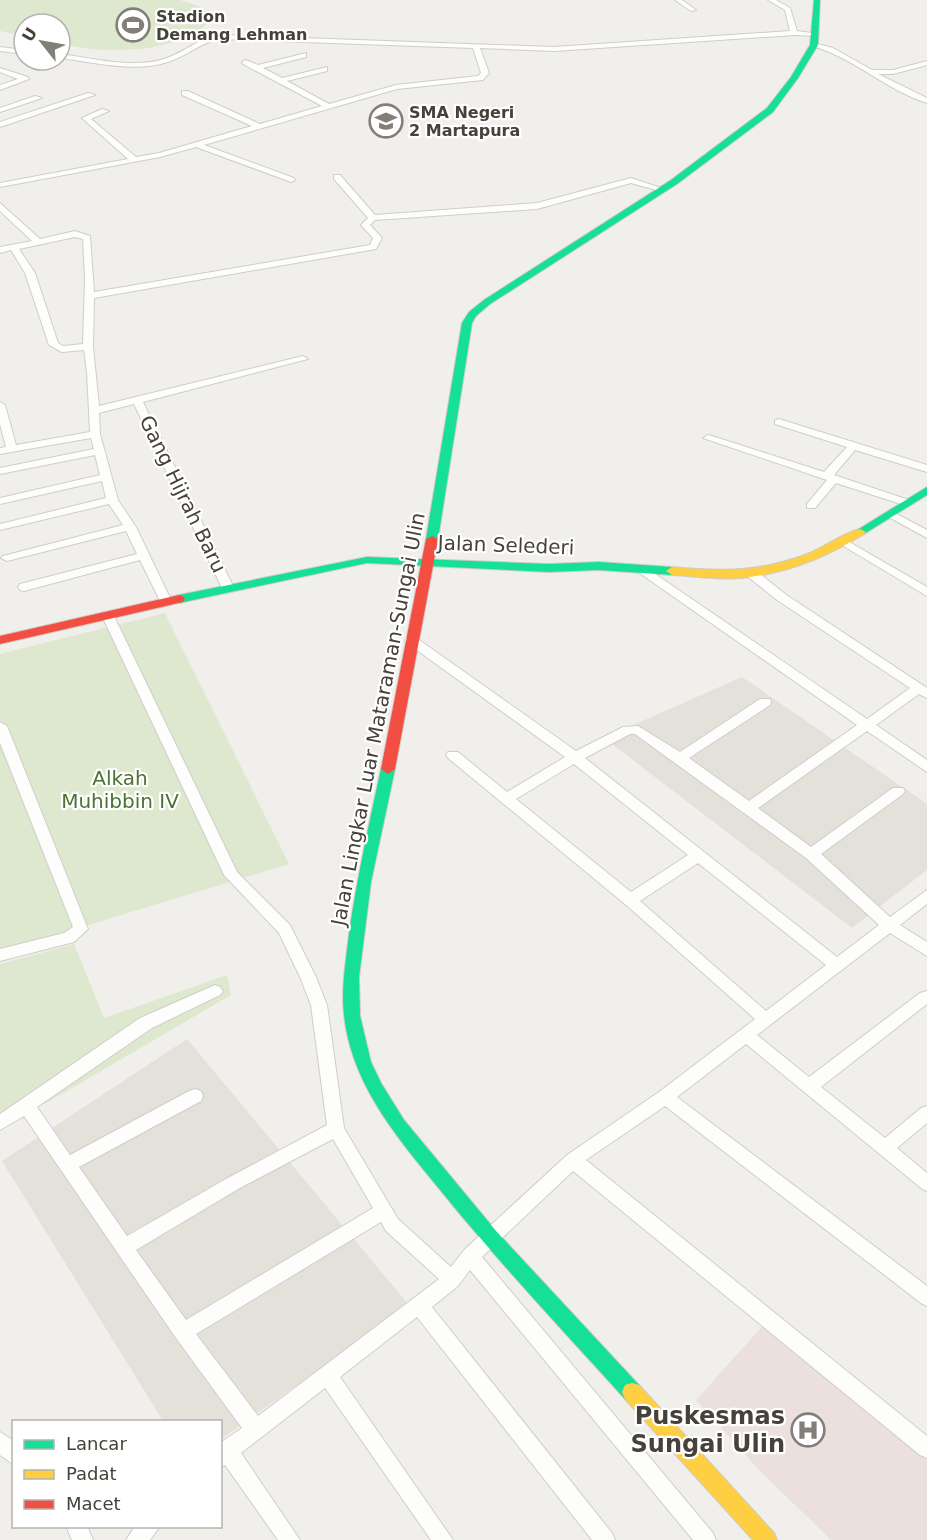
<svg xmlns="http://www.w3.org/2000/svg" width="927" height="1540" viewBox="0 0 927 1540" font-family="'DejaVu Sans',sans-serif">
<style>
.residential{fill:#e4e1db}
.medical{fill:#ebe0de}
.green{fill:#dee8cf}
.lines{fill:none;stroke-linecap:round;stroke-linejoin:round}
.street-casing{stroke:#cfcdca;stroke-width:2}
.fast-casing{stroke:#cfccc4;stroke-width:2}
.slow-casing{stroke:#cfccc4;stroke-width:2}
.jam-casing{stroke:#cfccc4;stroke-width:2}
.street{fill:#fdfdfc;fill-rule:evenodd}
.fast{fill:#16e098;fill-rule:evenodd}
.slow{fill:#ffcf43;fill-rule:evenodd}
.jam{fill:#f24e42;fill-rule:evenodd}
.labels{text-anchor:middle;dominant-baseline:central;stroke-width:4.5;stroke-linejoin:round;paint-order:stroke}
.far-poi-label{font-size:16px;font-weight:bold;fill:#464139;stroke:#fff;text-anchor:start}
.street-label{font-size:20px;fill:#464139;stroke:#fff}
.park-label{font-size:20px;fill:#4a7232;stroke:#fff}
.near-poi-label{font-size:24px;font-weight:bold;fill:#464139;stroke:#fff;text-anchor:end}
</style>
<rect width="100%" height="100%" fill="#f1efec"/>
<!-- residential -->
<g class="residential">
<path d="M 742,677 L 927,804 L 927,870 L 852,928 L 604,738 Z"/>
<path d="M 187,1039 L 409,1305 L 221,1439 L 220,1422 L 163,1421 L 2,1161 Z"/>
</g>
<!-- medical -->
<path class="medical" d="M 767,1321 L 927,1459 L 927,1540 L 831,1540 L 761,1472 L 696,1400 Z"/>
<!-- green -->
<g class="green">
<path d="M 0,0 L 180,0 C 249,18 175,45 147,48 C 117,52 90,50 60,44 L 60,24 L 24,24 L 24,36 L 0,31 Z"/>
<path d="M 165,613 L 289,864 L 0,952 L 0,654 Z"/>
<path d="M 74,944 L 104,1018 L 227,975 L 231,995 L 48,1102 L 0,1124 L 0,964 Z"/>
</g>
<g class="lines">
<!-- street casing -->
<g class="street-casing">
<g id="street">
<path d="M 675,0 L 682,0 L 696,10 L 691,11 Z"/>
<path d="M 768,0 L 776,0 L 790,8 L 797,31 L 819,34 L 816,36 L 794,35 L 554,51 L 480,48 L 489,73 L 483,80 L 397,89 L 204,145 L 294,178 L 295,180 L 291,182 L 196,147 L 160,157 L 0,187 L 0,183 L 128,159 L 82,118 L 102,109 L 109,111 L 91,119 L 136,157 L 159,153 L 252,126 L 182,95 L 182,91 L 188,91 L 260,124 L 322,106 L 243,64 L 242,62 L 246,60 L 258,65 L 306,53 L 306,57 L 263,68 L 282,78 L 327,67 L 327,71 L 287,81 L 329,104 L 396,85 L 478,76 L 481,73 L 473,48 L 220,39 C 201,42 187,56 168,62 C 134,73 94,62 60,58 L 60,54 C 92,58 132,69 164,59 C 184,53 198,38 220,35 L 554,47 L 790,31 L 785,10 Z"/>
<path d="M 814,43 L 833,48 L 872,70 L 893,70 L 927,61 L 927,65 L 893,74 L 878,74 L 927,98 L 927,103 C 886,90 853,57 812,46 L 810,45 Z"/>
<path d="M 0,47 L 24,50 L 24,54 L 0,51 Z"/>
<path d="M 0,68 L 28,77 L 29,79 L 0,90 L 0,85 L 18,79 L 0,72 Z"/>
<path d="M 88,93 L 95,95 L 0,127 L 0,122 Z"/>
<path d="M 35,96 L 42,98 L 0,112 L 0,108 Z"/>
<path d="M 334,175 L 340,175 L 375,215 L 537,203 L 631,178 L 667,190 L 663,192 L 631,183 L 537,209 L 375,220 L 370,225 L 382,238 L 376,249 L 94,298 L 93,347 L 99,406 L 303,356 L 308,359 L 143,402 L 234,588 L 232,591 L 224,591 L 222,588 L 134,404 L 99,413 L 100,434 L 118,500 L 136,527 L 172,602 L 170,605 L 162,605 L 140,560 L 24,591 L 20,590 L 18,587 L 20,584 L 137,554 L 126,531 L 7,561 L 1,558 L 3,556 L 123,525 L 109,504 L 0,530 L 0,524 L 106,498 L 102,481 L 0,504 L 0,498 L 100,475 L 95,455 L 0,474 L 0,468 L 94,449 L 91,438 L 0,454 L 0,448 L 6,447 L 0,424 L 0,402 L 5,405 L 16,445 L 90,432 L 87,372 L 84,350 L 62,352 L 49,345 L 25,273 L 11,250 L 0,253 L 0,247 L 32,241 L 0,211 L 0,203 L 40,239 L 75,231 L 90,236 L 94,292 L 370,245 L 373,238 L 361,225 L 368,218 L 334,179 ZM 75,237 L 83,239 L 85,279 L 83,344 L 63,346 L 58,343 L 35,273 L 19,249 Z"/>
<path d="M 779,419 L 927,465 L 927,472 L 855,450 L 834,475 L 912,501 L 914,503 L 908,506 L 904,505 L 836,483 L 815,508 L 807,508 L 807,504 L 827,480 L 703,438 L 708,435 L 712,436 L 824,472 L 847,447 L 775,424 L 775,420 Z"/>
<path d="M 891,511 L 927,530 L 927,538 L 887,516 L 887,512 Z"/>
<path d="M 844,539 L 927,587 L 927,596 L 840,544 L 840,540 Z"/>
<path d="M 645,567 L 867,719 L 910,688 L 777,600 L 747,576 L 745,573 L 747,570 L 755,570 L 785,594 L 927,688 L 927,698 L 919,694 L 876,725 L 927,760 L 927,772 L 867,731 L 758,808 L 811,847 L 893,788 L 903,788 L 905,791 L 903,794 L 821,854 L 890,917 L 927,890 L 927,904 L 900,925 L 927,942 L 927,956 L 890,933 L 757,1035 L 809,1077 L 920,993 L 927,991 L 927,1004 L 821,1087 L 885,1138 L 921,1108 L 927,1106 L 927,1123 L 897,1148 L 927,1173 L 927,1191 L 921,1188 L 746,1044 L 677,1097 L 927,1286 L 927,1306 L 921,1303 L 665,1106 L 586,1160 L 927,1436 L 927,1458 L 920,1455 L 573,1171 L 482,1257 L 713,1533 L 716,1540 L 693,1540 L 470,1270 L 458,1286 L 432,1307 L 612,1533 L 615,1540 L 592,1540 L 417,1317 L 340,1377 L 453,1540 L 431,1540 L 325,1388 L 241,1453 L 300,1540 L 278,1540 L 225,1465 L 220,1467 L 220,1443 L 242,1428 L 176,1338 L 24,1116 L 0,1130 L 0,1114 L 140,1018 L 215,985 L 220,987 L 223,991 L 220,995 L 152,1028 L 37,1107 L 70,1155 L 189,1091 L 195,1089 L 201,1091 L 203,1096 L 201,1101 L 79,1167 L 127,1236 L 226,1179 L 327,1125 L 311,1005 L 300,977 L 279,933 L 224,875 L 102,616 L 108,612 L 114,616 L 237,872 L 290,925 L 316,977 L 327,1005 L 344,1128 L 398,1219 L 451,1267 L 464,1250 L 567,1155 L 659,1092 L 755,1019 L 625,904 L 448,758 L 446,755 L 448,752 L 458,752 L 507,792 L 565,757 L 407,643 L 405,640 L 407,637 L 415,637 L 576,751 L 623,727 L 638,726 L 680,752 L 760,699 L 770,699 L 771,702 L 770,705 L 689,758 L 749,801 L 857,725 L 641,574 L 639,571 L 641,568 ZM 630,734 L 635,734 L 806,858 L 879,925 L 837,957 L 585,758 ZM 574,764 L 688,855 L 631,892 L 516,799 ZM 698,863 L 826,965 L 766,1011 L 640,901 ZM 333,1139 L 373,1208 L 186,1320 L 136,1250 L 238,1189 ZM 381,1222 L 386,1231 L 439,1279 L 258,1416 L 196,1334 Z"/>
<path d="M 0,722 L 7,726 L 88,929 L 74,942 L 0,961 L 0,949 L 64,933 L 73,927 L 0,743 Z"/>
<path d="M 0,1432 L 14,1441 L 14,1465 L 0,1455 Z"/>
<path d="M 66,1526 L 87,1526 L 93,1540 L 72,1540 Z"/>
<path d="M 135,1526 L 160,1526 L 150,1540 L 126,1540 Z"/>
</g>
</g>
<!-- fast casing -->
<g class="fast-casing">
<g id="fast">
<path d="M 814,0 L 820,0 L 818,45 L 798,78 L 773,112 L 677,184 L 490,304 L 476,316 L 472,323 L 438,539 L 432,542 L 428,541 L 426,539 L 462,323 L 469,312 L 484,300 L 671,180 L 767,108 L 791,77 L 810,45 Z"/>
<path d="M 927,487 L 927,495 L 864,534 L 856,534 L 854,532 Z"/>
<path d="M 367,557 L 549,564 L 599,562 L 672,567 L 678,571 L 672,575 L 599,570 L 549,572 L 367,563 L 179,603 L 173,599 L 179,595 Z"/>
<path d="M 388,764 L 395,769 L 371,882 L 359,977 L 360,1016 L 371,1062 L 381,1083 L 404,1120 L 496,1231 L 639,1385 L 642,1392 L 639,1399 L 632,1401 L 625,1399 C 566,1334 506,1270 450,1202 C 405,1146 352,1090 344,1015 C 341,988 346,961 349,934 C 357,878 369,824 381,769 Z"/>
</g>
</g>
<!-- slow casing -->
<g class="slow-casing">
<g id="slow">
<path d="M 860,529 L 866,532 L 864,534 C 827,557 785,574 742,578 C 719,580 695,576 672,575 L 666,571 L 672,567 C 723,572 761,572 810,553 C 826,546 843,533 860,529 Z"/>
<path d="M 632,1383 L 639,1385 L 774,1533 L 777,1540 L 753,1540 L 625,1399 L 622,1392 L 625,1385 Z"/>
</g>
</g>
<!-- jam casing -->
<g class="jam-casing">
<g id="jam">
<path d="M 432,536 L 438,539 L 395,769 L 388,774 L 381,769 L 426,539 Z"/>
<path d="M 179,595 L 183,596 L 185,599 L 183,602 L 0,644 L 0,636 Z"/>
</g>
</g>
<!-- street -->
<use href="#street" class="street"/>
<!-- fast -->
<use href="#fast" class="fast"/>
<!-- slow -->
<use href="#slow" class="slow"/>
<!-- jam -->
<use href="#jam" class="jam"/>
</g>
<!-- icons -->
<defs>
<g id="stadium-ring" transform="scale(1.725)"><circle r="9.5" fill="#fff" stroke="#827e78" stroke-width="1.5"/><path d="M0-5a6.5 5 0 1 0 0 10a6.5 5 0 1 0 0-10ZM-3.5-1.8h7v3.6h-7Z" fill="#827e78"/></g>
<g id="school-ring" transform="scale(1.725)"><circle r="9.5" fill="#fff" stroke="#827e78" stroke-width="1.5"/><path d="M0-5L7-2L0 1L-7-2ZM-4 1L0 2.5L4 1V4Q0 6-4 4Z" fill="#827e78"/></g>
<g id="hospital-ring" transform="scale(1.725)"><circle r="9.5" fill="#fff" stroke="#827e78" stroke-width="1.5"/><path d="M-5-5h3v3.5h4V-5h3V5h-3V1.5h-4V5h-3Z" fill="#827e78"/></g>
</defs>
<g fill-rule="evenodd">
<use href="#stadium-ring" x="133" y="25"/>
<use href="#school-ring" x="386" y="121"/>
<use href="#hospital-ring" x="808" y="1430"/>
</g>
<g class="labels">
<!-- far-poi labels -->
<g class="far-poi-label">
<text x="156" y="16">Stadion<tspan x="156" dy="18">Demang Lehman</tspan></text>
<text x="409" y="112">SMA Negeri<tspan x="409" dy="18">2 Martapura</tspan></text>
</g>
<!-- street labels -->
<g class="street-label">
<text transform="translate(183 494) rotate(64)">Gang Hijrah Baru</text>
<text transform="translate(506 545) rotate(2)">Jalan Selederi</text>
<text transform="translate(378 719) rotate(-79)">Jalan Lingkar Luar Mataraman-Sungai Ulin</text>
</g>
<!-- park labels -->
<g class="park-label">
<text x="120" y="778">Alkah<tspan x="120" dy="23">Muhibbin IV</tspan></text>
</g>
<!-- near-poi labels -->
<g class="near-poi-label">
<text x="785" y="1416">Puskesmas<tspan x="785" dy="28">Sungai Ulin</tspan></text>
</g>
</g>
<!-- legend -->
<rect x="12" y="1420" width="210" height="108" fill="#ffffff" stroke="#b5b3b0" stroke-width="1.5"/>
<rect x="24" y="1440" width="30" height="9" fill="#16e098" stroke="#b5b3b0" stroke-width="1.5"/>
<text x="66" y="1450" font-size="18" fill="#464139">Lancar</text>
<rect x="24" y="1470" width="30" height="9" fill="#ffcf43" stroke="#b5b3b0" stroke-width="1.5"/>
<text x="66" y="1480" font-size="18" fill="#464139">Padat</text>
<rect x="24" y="1500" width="30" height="9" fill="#f24e42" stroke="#b5b3b0" stroke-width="1.5"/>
<text x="66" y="1510" font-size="18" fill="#464139">Macet</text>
<!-- north arrow -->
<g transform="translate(42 42) rotate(301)"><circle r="28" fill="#ffffff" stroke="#b5b3b0" stroke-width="1.5"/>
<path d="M0-4.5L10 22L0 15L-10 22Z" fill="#827e78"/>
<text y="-9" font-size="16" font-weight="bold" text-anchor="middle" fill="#464139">U</text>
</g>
</svg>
